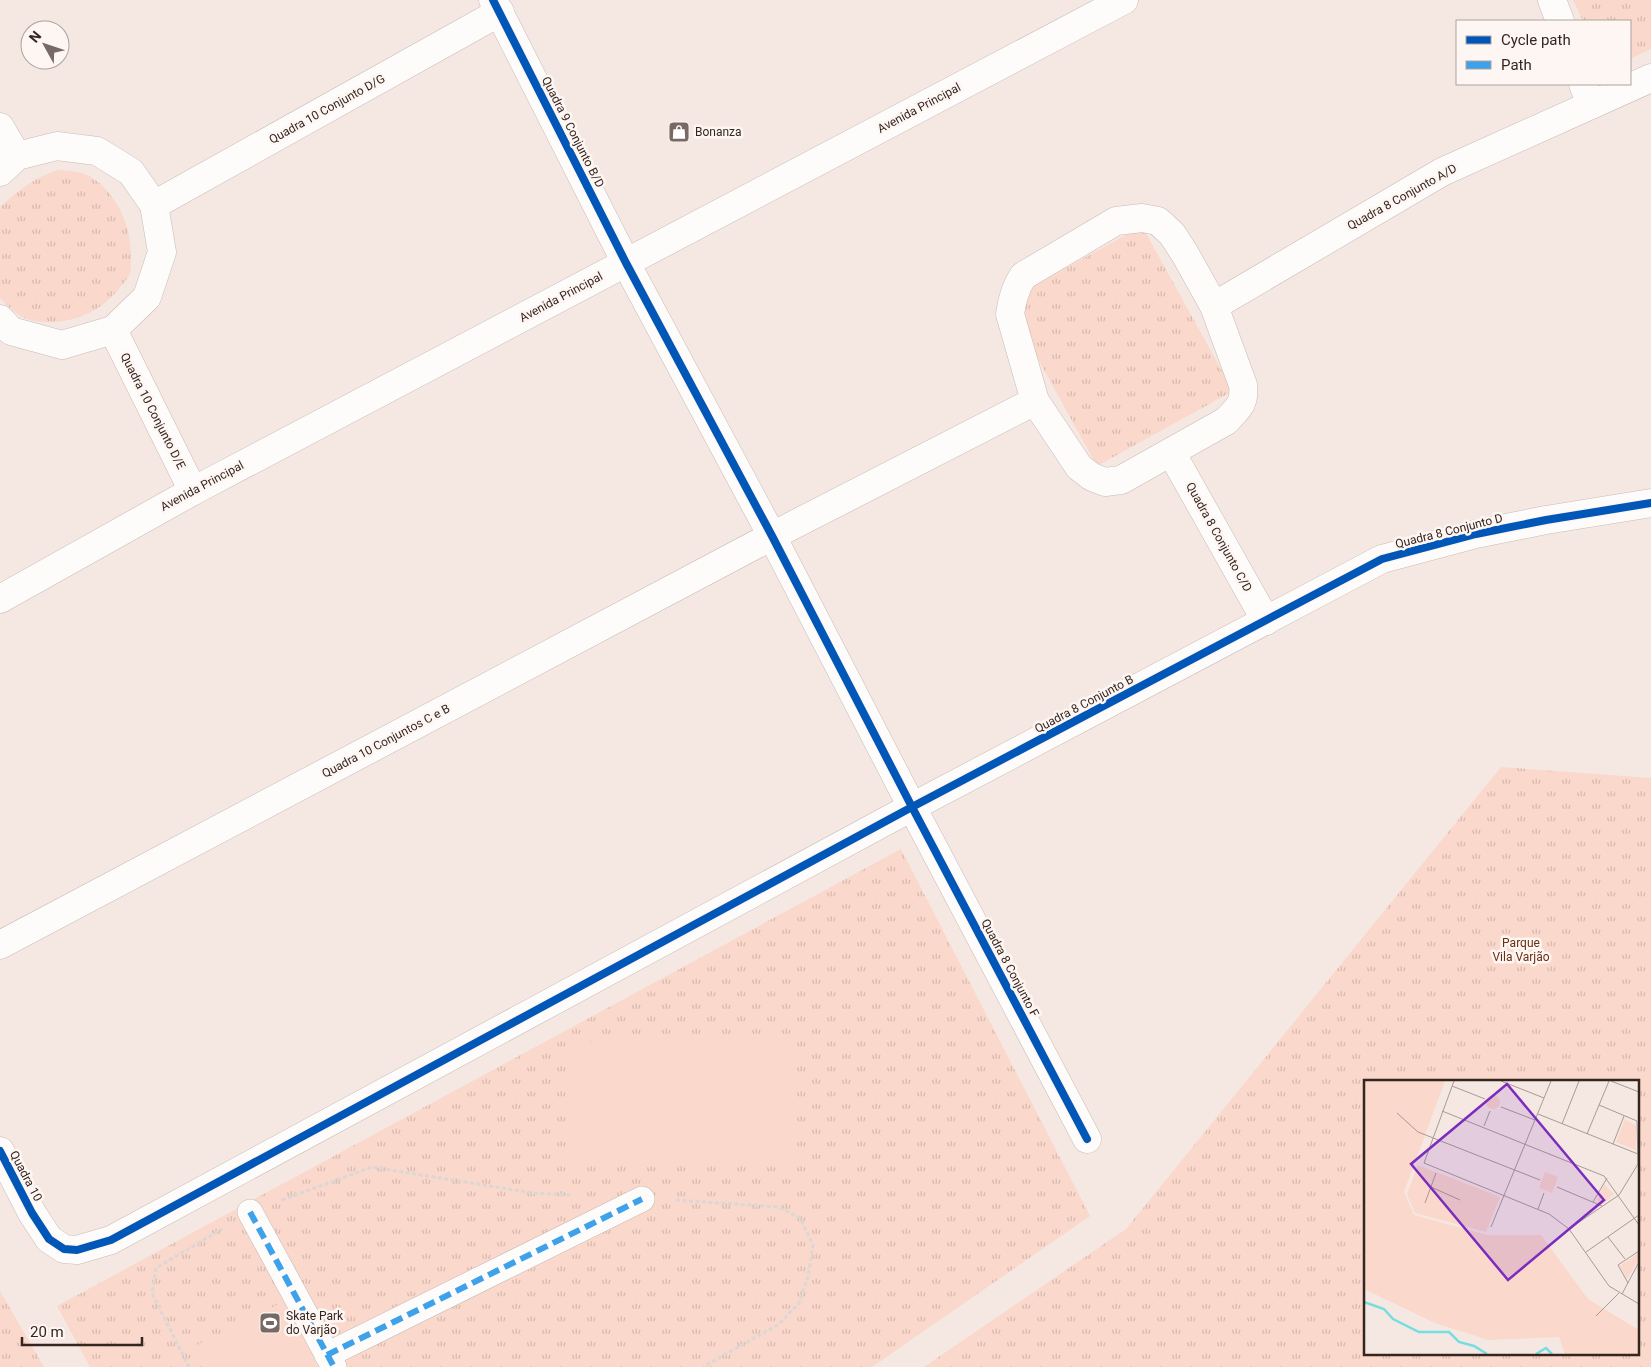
<svg xmlns="http://www.w3.org/2000/svg" width="1651" height="1367" viewBox="0 0 1651 1367" font-family="Roboto,sans-serif">
<style>
.grass{fill:url(#grass-tufts);fill-rule:evenodd}
.pitch{fill:#fad8cb}
.lines{fill:none;stroke-linecap:round;stroke-linejoin:round}
.pedestrian-casing{stroke:#c7bbb6;stroke-width:26}
.minor-casing{stroke:#c7bbb6;stroke-width:29}
.tertiary-casing{stroke:#c7bbb6;stroke-width:29}
.path{stroke:#dbd7d5;stroke-width:3;stroke-dasharray:4 2.5;stroke-linecap:butt}
.pedestrian{stroke:#fefcfb;stroke-width:25}
.minor{stroke:#fefcfb;stroke-width:28}
.tertiary{stroke:#fefcfb;stroke-width:28}
.quiet{stroke:#3ea2ea;stroke-width:6;stroke-dasharray:12 6;stroke-linecap:butt}
.cycleway-casing{stroke:#fef6f3;stroke-width:11}
.cycleway{stroke:#0057b8;stroke-width:8}
.labels{text-anchor:middle;dominant-baseline:central;stroke-width:5;stroke-linejoin:round;paint-order:stroke}
.street-label{font-size:12px;fill:#34251f;stroke:#fef6f3}
.poi-label{font-size:12px;fill:#34251f;stroke:#fef6f3;text-anchor:start}
.park-label{font-size:12px;fill:#692f13;stroke:#fef6f3}
.inset-river{fill:none;stroke:#76dde0;stroke-width:2.5}
.inset-road{fill:none;stroke:#a89a95;stroke-width:1}
.view{fill:#7b2cbf;fill-opacity:0.15;stroke:#7b2cbf;stroke-width:2.5}
.inset-edge{fill:none;stroke:#34251f;stroke-width:2.5}
</style>
<defs>
<pattern id="grass-tufts" width="24" height="20" patternUnits="userSpaceOnUse" patternTransform="scale(1.25)"><rect width="24" height="20" fill="#fad8cb"/><path d="M3 7l-1-3M5 7V3M7 7l1-3M15 17l-1-3M17 17v-4M19 17l1-3" fill="none" stroke="#d7b9ae"/></pattern>
</defs>
<rect width="100%" height="100%" fill="#f5e8e3"/>
<!-- grass -->
<g class="grass">
<path d="M 1573,0 L 1651,0 L 1651,49 L 1630,59 L 1630,21 L 1583,21 Z"/>
<path d="M 58,170 C 70,171 81,171 91,177 C 118,194 132,228 131,259 C 131,263 131,270 130,274 C 128,278 124,283 121,286 C 101,314 64,328 30,320 C 18,317 8,306 0,298 L 0,207 C 18,191 35,177 58,170 Z"/>
<path d="M 1142,226 L 1233,391 L 1097,466 L 1006,301 Z"/>
<path d="M 1501,767 L 1651,778 L 1651,1367 L 924,1367 L 1126,1229 ZM 1365,1081 L 1637,1081 L 1637,1353 L 1365,1353 Z"/>
<path d="M 901,849 L 1090,1216 L 872,1367 L 90,1367 L 57,1306 Z"/>
<path d="M 0,1291 L 44,1367 L 0,1367 Z"/>
</g>
<!-- pitch -->
<g class="pitch">
<path d="M 792,1038 L 793,1160 L 570,1164 L 569,1042 Z"/>
<path d="M 287,1300 L 320,1367 L 208,1367 L 197,1345 Z"/>
</g>
<g class="lines">
<!-- pedestrian casing -->
<g class="pedestrian-casing">
<g id="pedestrian">
<path d="M 250,1212 L 334,1367"/>
<path d="M 327,1355 L 642,1199"/>
</g>
</g>
<!-- minor casing -->
<g class="minor-casing">
<g id="minor">
<path d="M 493,0 L 626,263 L 772,536 L 912,807 L 1087,1139"/>
<path d="M 1552,0 L 1560,21"/>
<path d="M 1583,84 L 1591,105"/>
<path d="M 0,127 L 17,156"/>
<path d="M 0,172 L 17,156 L 57,146 L 97,151 L 131,172 L 154,205 L 162,252 L 147,297 L 113,330 L 62,345 L 11,331 L 0,319"/>
<path d="M 154,205 L 500,12"/>
<path d="M 1142,218 L 1158,221 L 1172,234 L 1185,254 L 1214,306 L 1243,385 C 1245,404 1239,407 1226,421 L 1121,480 L 1105,482 L 1092,477 L 1079,467 L 1035,401 L 1010,314 C 1012,300 1015,288 1023,276 L 1116,221 Z"/>
<path d="M 1214,306 L 1442,172 L 1651,78"/>
<path d="M 113,330 L 193,491"/>
<path d="M 1171,452 L 1266,621"/>
<path d="M 0,945 L 772,536 L 1035,401"/>
</g>
</g>
<!-- tertiary casing -->
<g class="tertiary-casing">
<g id="tertiary">
<path d="M 0,599 L 193,491 L 1124,0"/>
<path d="M 0,1151 L 32,1213 L 49,1239 L 64,1249 L 77,1250 L 111,1240 L 912,807 L 1382,559 L 1476,534 L 1546,520 L 1651,503"/>
</g>
</g>
<!-- path -->
<g class="path">
<path d="M 282,1200 L 372,1167 L 533,1193 L 572,1195"/>
<path d="M 676,1200 L 779,1207 L 800,1218 L 813,1245 L 808,1277 L 799,1303 L 779,1324 L 703,1367"/>
<path d="M 189,1367 L 152,1293 L 156,1268 L 222,1229"/>
</g>
<!-- pedestrian -->
<use href="#pedestrian" class="pedestrian"/>
<!-- minor -->
<use href="#minor" class="minor"/>
<!-- tertiary -->
<use href="#tertiary" class="tertiary"/>
<!-- quiet -->
<g class="quiet">
<path d="M 250,1212 L 334,1367"/>
<path d="M 327,1355 L 642,1199"/>
</g>
<!-- cycleway casing -->
<g class="cycleway-casing">
<g id="cycleway">
<path d="M 493,0 L 626,263 L 772,536 L 912,807 L 1087,1139"/>
<path d="M 0,1151 L 32,1213 L 49,1239 L 64,1249 L 77,1250 L 111,1240 L 912,807 L 1382,559 L 1476,534 L 1546,520 L 1651,503"/>
</g>
</g>
<!-- cycleway -->
<use href="#cycleway" class="cycleway"/>
</g>
<!-- icons -->
<defs>
<g id="shop-square" transform="scale(1.125)"><rect x="-9" y="-9" width="18" height="18" rx="4" fill="#786964" stroke="#fef6f3"/><path d="M-5-2.5h2.3a2.7 3.5 0 0 1 5.4 0H5L5.5 6h-11ZM-1.5-2.5h3a1.5 2.3 0 0 0-3 0Z" fill="#fff"/></g>
<g id="stadium-square" transform="scale(1.125)"><rect x="-9" y="-9" width="18" height="18" rx="4" fill="#786964" stroke="#fef6f3"/><path d="M0-5a6.5 5 0 1 0 0 10a6.5 5 0 1 0 0-10ZM-3.5-1.8h7v3.6h-7Z" fill="#fff"/></g>
</defs>
<g fill-rule="evenodd">
<use href="#shop-square" x="679" y="132"/>
<use href="#stadium-square" x="270" y="1323"/>
</g>
<g class="labels">
<!-- street labels -->
<g class="street-label">
<text transform="translate(919 108) rotate(-28)">Avenida Principal</text>
<text transform="translate(327 109) rotate(-29)">Quadra 10 Conjunto D/G</text>
<text transform="translate(573 132) rotate(63)">Quadra 9 Conjunto B/D</text>
<text transform="translate(1402 197) rotate(-29)">Quadra 8 Conjunto A/D</text>
<text transform="translate(561 297) rotate(-28)">Avenida Principal</text>
<text transform="translate(153 411) rotate(63)">Quadra 10 Conjunto D/E</text>
<text transform="translate(202 486) rotate(-28)">Avenida Principal</text>
<text transform="translate(1449 531) rotate(-14)">Quadra 8 Conjunto D</text>
<text transform="translate(1219 537) rotate(61)">Quadra 8 Conjunto C/D</text>
<text transform="translate(1084 704) rotate(-28)">Quadra 8 Conjunto B</text>
<text transform="translate(386 741) rotate(-28)">Quadra 10 Conjuntos C e B</text>
<text transform="translate(1010 968) rotate(62)">Quadra 8 Conjunto F</text>
<text transform="translate(26 1176) rotate(62)">Quadra 10</text>
</g>
<!-- poi labels -->
<g class="poi-label">
<text x="695" y="132">Bonanza</text>
<text x="286" y="1316">Skate Park<tspan x="286" dy="14">do Varjão</tspan></text>
</g>
<!-- park labels -->
<g class="park-label">
<text x="1521" y="943">Parque<tspan x="1521" dy="14">Vila Varjão</tspan></text>
</g>
</g>
<!-- overview -->
<g transform="translate(1364 1080)">
<rect width="275" height="275" fill="#f5e8e3"/>
<path d="M 0,1 L 81,1 L 40,112 L 50,135 L 123,155 L 177,155 L 224,219 L 275,250 L 275,274 L 201,274 L 195,257 L 124,260 L 71,243 L 0,209 ZM122 22a7 7 0 1 1 14 0a7 7 0 1 1-14 0ZM 261,39 L 272,46 L 272,70 L 252,62 ZM 54,85 L 136,117 L 122,152 L 51,133 L 43,114 ZM 181,92 L 194,97 L 188,113 L 175,108 ZM 240,104 L 250,114 L 239,124 L 233,121 ZM 274,173 L 275,179 L 263,199 L 256,186 Z" fill="#fad8cb"/>
<path d="M 60,97 L 68,101 L 62,116 L 54,112 ZM 103,105 L 117,121 L 108,128 L 95,112 Z" fill="#fad8cb"/>
<path class="inset-river" d="M 0,222 L 20,229 L 29,239 L 55,252 L 85,252 L 95,262 L 110,266 L 123,274M 172,274 L 182,268 L 188,274"/>
<path class="inset-road" d="M 90,1 L 60,83 L 185,134 L 205,149 L 245,206 L 275,224M 137,1 L 180,18M 247,1 L 275,12M 88,6 L 121,19M 235,25 L 273,41M 137,27 L 171,40M 78,31 L 240,96 L 275,145M 33,33 L 54,52 L 176,100M 174,34 L 274,74M 198,44 L 215,1M 120,46 L 126,31M 223,54 L 245,1M 249,64 L 260,36M 67,107 L 96,120M 193,107 L 238,126M 229,122 L 243,98M 61,123 L 72,93M 174,129 L 180,113M 127,147 L 187,1M 205,149 L 255,115 L 274,84 L 273,41M 244,157 L 261,179M 222,172 L 275,135M 264,203 L 254,185 L 275,171M 258,214 L 275,182M 232,236 L 255,213"/>
<path class="view" d="M 143,4 L 240,120 L 144,200 L 47,84 Z"/>
<rect width="275" height="275" class="inset-edge"/>
</g>
<!-- legend -->
<rect x="1456" y="20" width="175" height="65" fill="#fef6f3" stroke="#ada29e"/>
<rect x="1466" y="36" width="25" height="8" fill="#0057b8" stroke="#ada29e"/>
<text x="1501" y="45" font-size="15" fill="#34251f">Cycle path</text>
<rect x="1466" y="61" width="25" height="8" fill="#3ea2ea" stroke="#ada29e"/>
<text x="1501" y="70" font-size="15" fill="#34251f">Path</text>
<!-- north arrow -->
<g transform="translate(45 45) rotate(310)"><circle r="24" fill="#fef6f3" stroke="#ada29e"/>
<path d="M0-4L9 19L0 12L-9 19Z" fill="#786964"/>
<text y="-8" font-size="14" font-weight="bold" text-anchor="middle" fill="#34251f">N</text>
</g>
<!-- scale -->
<path d="M22 1337v8h120v-8" fill="none" stroke="#34251f" stroke-width="2.5"/>
<text x="30" y="1337" font-size="15" fill="#34251f" stroke="#fef6f3" stroke-width="4" paint-order="stroke">20 m</text>
</svg>
